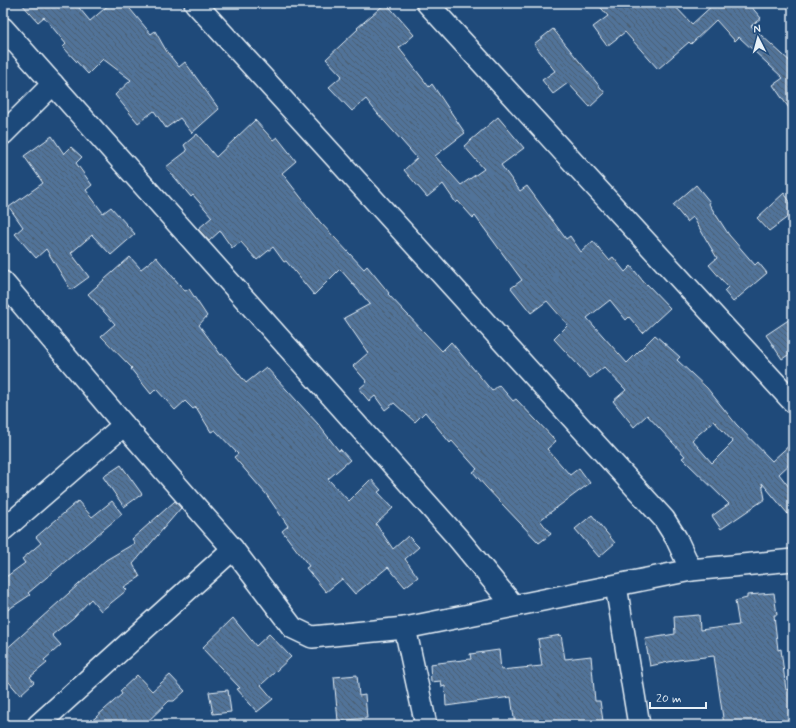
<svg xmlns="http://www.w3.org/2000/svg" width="796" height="728" viewBox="0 0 796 728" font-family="Mynerve,sans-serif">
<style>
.building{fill:url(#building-back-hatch);stroke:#e8f1f8;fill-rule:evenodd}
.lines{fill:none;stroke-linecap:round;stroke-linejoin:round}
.street-casing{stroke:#e8f1f8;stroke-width:24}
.street{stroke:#1f4a7a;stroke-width:21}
</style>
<defs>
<pattern id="building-back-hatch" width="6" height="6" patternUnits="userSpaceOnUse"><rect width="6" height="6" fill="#517399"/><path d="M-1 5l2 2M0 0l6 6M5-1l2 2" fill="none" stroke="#4c5e72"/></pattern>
</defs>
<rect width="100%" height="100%" fill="#1f4a7a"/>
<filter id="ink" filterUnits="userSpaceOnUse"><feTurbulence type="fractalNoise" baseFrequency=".025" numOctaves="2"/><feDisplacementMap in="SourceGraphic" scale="8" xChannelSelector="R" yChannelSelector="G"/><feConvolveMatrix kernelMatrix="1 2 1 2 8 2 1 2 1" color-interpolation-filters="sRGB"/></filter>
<g filter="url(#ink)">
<!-- building -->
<g class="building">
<path d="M 21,3 L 75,3 L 90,21 L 111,3 L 125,3 L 151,34 L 155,31 L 167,52 L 179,67 L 185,62 L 219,109 L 192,133 L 180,118 L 166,128 L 154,111 L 138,123 L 115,95 L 131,80 L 103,59 L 88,74 L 63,47 L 66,44 L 44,17 L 38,22 Z"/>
<path d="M 386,3 L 414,35 L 399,48 L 429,87 L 432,84 L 465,133 L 435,156 L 461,185 L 484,169 L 464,146 L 498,117 L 524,148 L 501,165 L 520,191 L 527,186 L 566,239 L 570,236 L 581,252 L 593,241 L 609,260 L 613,257 L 625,272 L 631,266 L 646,285 L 647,284 L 670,308 L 643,333 L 629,317 L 626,320 L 610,300 L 587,318 L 627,363 L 655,335 L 680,357 L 677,360 L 707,388 L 736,424 L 772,461 L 793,442 L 793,461 L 779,474 L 793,492 L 793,520 L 762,483 L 765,499 L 721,529 L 712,516 L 729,504 L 682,458 L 685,456 L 647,415 L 634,427 L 613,401 L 626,390 L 604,367 L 590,378 L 554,339 L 568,325 L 547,301 L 531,313 L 511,288 L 522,280 L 475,216 L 473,218 L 458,201 L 456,203 L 443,184 L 427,197 L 404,170 L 417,158 L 378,114 L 366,99 L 352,111 L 329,87 L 342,76 L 326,59 L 358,29 L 357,28 ZM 714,421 L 733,442 L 712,463 L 692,440 Z"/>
<path d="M 597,3 L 672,3 L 692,24 L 715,3 L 748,3 L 761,18 L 751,26 L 793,64 L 793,114 L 773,85 L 783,78 L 739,37 L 735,41 L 716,20 L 691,44 L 689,42 L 658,69 L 625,32 L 607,46 L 593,27 L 608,16 Z"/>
<path d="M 553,29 L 605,93 L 590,107 L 568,83 L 553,94 L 542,80 L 555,71 L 534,44 Z"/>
<path d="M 255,120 L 273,140 L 277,137 L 296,161 L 282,173 L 320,222 L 364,269 L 367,266 L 389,293 L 388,294 L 442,351 L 451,342 L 492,391 L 499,385 L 513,401 L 516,399 L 556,441 L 547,449 L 570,475 L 579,468 L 590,483 L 540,520 L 551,534 L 539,543 L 485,486 L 473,472 L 477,469 L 452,441 L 450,443 L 425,412 L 415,422 L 394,403 L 385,410 L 375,396 L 369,401 L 359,389 L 367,382 L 353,366 L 368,353 L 344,318 L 370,304 L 340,269 L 314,295 L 286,261 L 284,262 L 273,247 L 257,260 L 241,242 L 232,248 L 220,231 L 209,241 L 198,229 L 212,217 L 193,195 L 191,197 L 166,167 L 187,151 L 184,145 L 197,134 L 216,157 Z"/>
<path d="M 52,136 L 64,154 L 71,147 L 82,157 L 76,163 L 92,185 L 86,190 L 103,213 L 111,207 L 135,234 L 111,255 L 92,235 L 71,253 L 89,277 L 71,290 L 46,249 L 36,258 L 15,234 L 23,227 L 9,207 L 43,183 L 24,156 Z"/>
<path d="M 696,185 L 710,202 L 709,204 L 729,235 L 755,265 L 758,262 L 767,273 L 733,302 L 724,291 L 728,287 L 709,265 L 717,258 L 693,217 L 687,222 L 673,205 Z"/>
<path d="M 784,193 L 793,206 L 793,213 L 769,231 L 757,218 Z"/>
<path d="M 130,257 L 141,269 L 156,257 L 185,291 L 189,289 L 207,316 L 199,325 L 221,355 L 223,354 L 246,383 L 266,367 L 318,424 L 339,451 L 340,449 L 350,460 L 328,479 L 349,501 L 371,479 L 381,490 L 378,492 L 393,508 L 376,524 L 393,549 L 408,536 L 419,547 L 405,559 L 418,577 L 405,587 L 388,567 L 355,594 L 342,579 L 326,592 L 306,568 L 309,566 L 282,531 L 288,526 L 266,494 L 234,457 L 238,454 L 215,430 L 211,432 L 196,407 L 193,409 L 185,401 L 175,410 L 156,389 L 151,394 L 131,369 L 132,368 L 101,336 L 115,324 L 88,294 Z"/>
<path d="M 793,317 L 793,352 L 782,359 L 766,335 Z"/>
<path d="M 121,465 L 142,494 L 124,507 L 103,477 Z"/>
<path d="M 78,501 L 92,517 L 112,501 L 122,514 L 28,593 L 30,595 L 3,613 L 3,579 L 25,563 L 22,559 L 41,543 L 36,537 Z"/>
<path d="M 175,501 L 181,508 L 133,564 L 140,577 L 124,587 L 127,590 L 101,611 L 91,599 L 73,618 L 52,635 L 61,645 L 44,660 L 47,663 L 30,677 L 34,682 L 20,695 L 3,675 L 3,652 L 106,560 L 135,543 L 132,539 Z"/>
<path d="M 592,515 L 615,543 L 599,557 L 575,529 Z"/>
<path d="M 774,593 L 777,615 L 774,615 L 778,650 L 781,649 L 786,690 L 793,689 L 793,725 L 724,725 L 714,656 L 678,660 L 650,666 L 645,639 L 675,634 L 674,617 L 699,615 L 700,630 L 739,625 L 735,601 L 747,598 L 747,595 Z"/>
<path d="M 233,618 L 256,646 L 269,634 L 291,657 L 261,685 L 273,699 L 257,712 L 237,689 L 240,688 L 202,648 Z"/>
<path d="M 561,635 L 565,659 L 591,656 L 595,701 L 600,701 L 603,721 L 576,725 L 515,725 L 511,697 L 446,706 L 445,686 L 442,687 L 441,681 L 431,682 L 430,664 L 471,659 L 470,654 L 499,650 L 501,670 L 542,666 L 538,639 Z"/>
<path d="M 137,675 L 152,691 L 170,675 L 185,691 L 174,701 L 169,701 L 144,725 L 87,725 L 122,694 L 120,691 Z"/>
<path d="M 357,675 L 359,696 L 365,695 L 367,718 L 338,721 L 334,677 Z"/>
<path d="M 228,690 L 231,712 L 213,714 L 209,692 Z"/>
</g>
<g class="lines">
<!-- street casing -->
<g class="street-casing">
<g id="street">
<path d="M 195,3 L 664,519 L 676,538 L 691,570"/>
<path d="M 427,3 L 793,402"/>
<path d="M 3,28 L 457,537 L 513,605"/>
<path d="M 3,134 L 53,84"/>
<path d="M 3,282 L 124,425 L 233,549 L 293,628 L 312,637 L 405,628 L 691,570 L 793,560"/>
<path d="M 3,530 L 124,425"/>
<path d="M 616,586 L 639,725"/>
<path d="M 405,628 L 426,725"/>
<path d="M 38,725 L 233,549"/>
</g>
</g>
<!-- street -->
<use href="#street" class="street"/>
</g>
</g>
<!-- margin -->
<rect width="796" height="728" fill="none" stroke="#1f4a7a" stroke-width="16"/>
<rect x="8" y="8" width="780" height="712" fill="none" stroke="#e8f1f8" stroke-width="1.5" filter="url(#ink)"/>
<!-- north arrow -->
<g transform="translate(758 38) rotate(354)" stroke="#1f4a7a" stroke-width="3" paint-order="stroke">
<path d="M0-3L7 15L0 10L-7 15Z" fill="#e8f1f8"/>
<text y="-6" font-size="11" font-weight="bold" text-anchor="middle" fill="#e8f1f8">N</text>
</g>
<!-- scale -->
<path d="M650 702v6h56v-6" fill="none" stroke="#e8f1f8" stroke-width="2"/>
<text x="656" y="702" font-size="12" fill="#e8f1f8" stroke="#1f4a7a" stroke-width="3" paint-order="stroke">20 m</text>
</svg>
